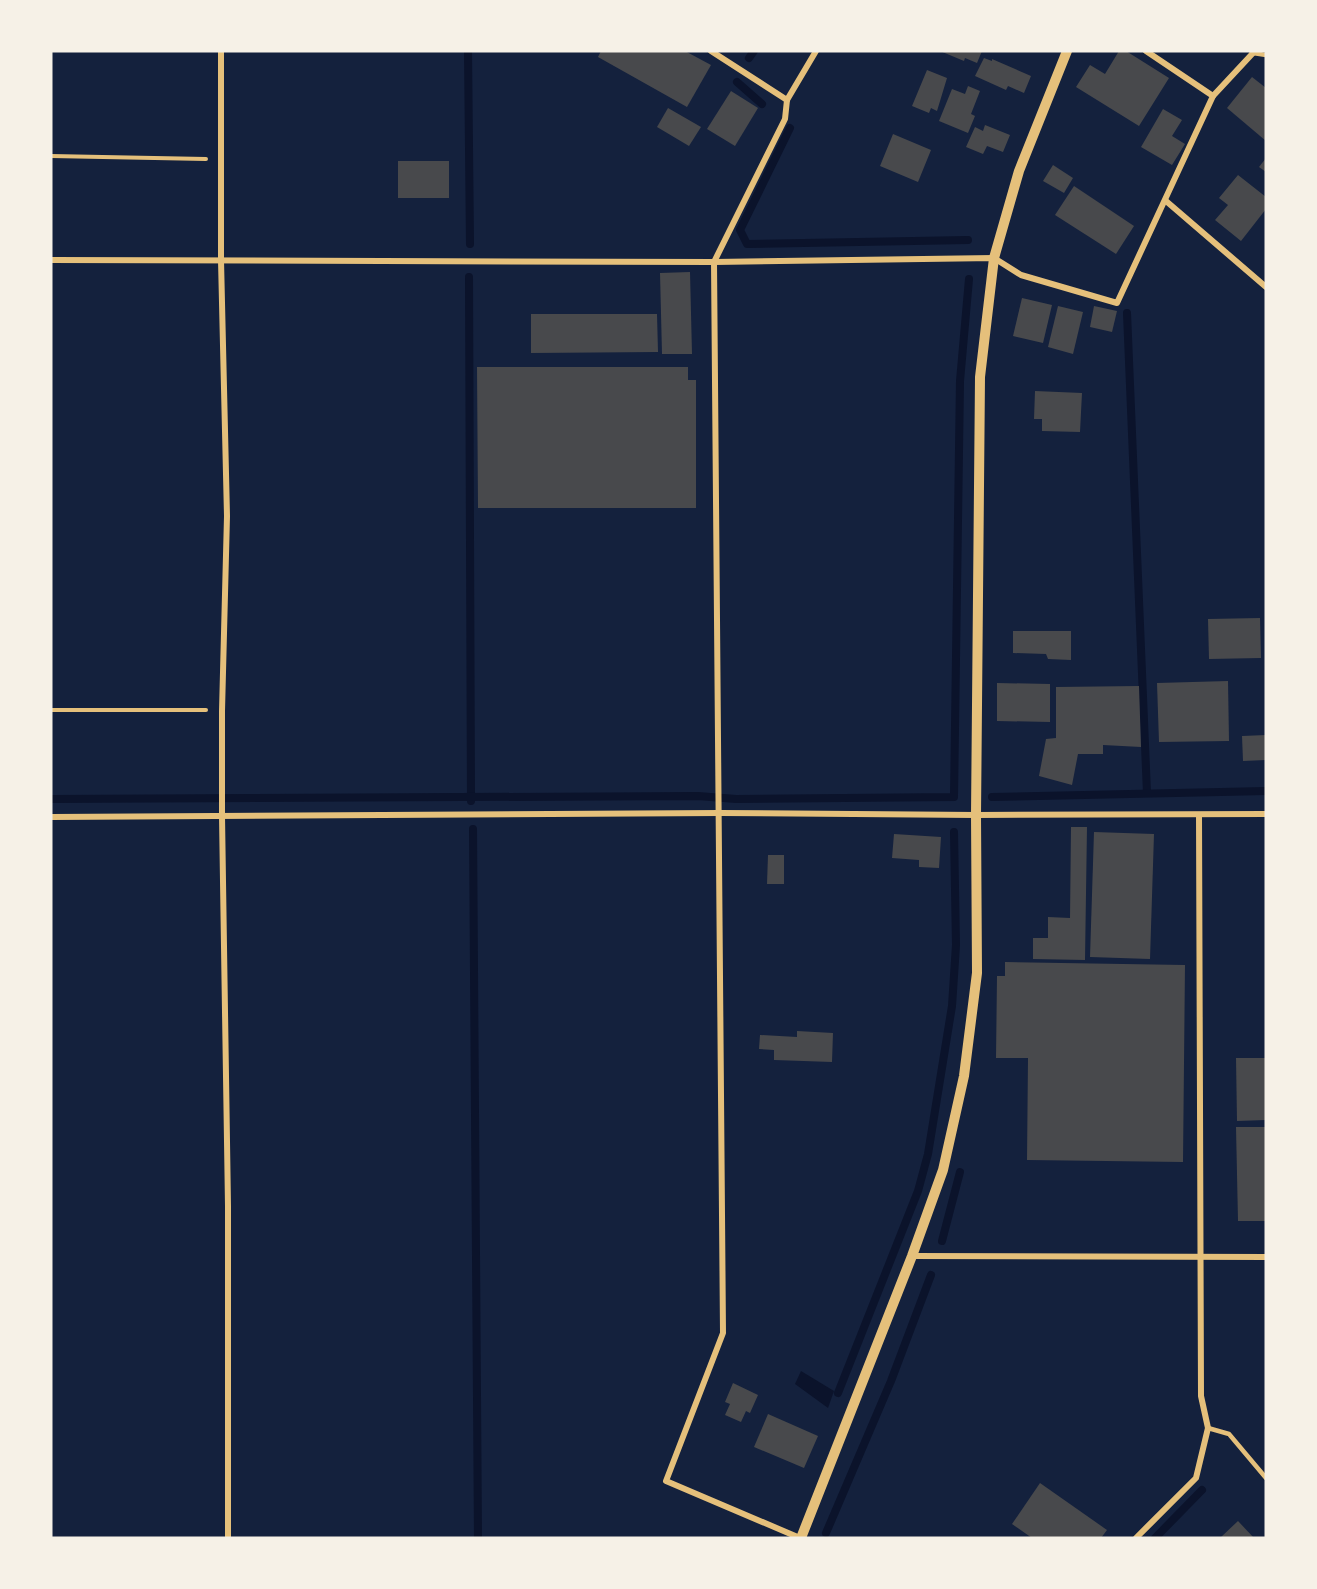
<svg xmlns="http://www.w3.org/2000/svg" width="1317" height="1589" viewBox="0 0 1317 1589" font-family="Raleway,sans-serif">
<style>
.water{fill:#0b132b}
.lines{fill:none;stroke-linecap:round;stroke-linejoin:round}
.stream{stroke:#0b132b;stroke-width:8}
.building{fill:#48494c}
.path{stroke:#e5c07b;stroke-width:4}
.service{stroke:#e5c07b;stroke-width:4.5}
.minor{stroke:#e5c07b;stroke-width:6}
.tertiary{stroke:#e5c07b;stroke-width:10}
</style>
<rect width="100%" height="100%" fill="#14213d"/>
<!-- water -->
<path class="water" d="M 801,1371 L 834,1391 L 828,1408 L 795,1384 Z"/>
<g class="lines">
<!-- stream -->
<g class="stream">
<path d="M 468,51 L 470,244"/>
<path d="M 749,58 L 754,51"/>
<path d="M 737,82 L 762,104"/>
<path d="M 790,128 L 740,230 L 747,244 L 968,240"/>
<path d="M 469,277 L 471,801"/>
<path d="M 1127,313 L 1147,793"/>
<path d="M 992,797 L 1266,791"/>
<path d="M 51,799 L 698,796 L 736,799 L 954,797 L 960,381 L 969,279"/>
<path d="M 473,829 L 478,1538"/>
<path d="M 942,1241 L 960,1172"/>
<path d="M 838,1393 L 918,1191 L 928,1154 L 952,1006 L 956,945 L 954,832"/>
<path d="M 826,1533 L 891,1381 L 931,1275"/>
<path d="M 1155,1538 L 1202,1490"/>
</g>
</g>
<!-- building -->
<g class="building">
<path d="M 601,51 L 685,51 L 711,65 L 687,107 L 598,57 Z"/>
<path d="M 940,51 L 982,51 L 977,63 L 965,58 L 964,61 Z"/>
<path d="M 1119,51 L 1126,51 L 1169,78 L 1139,126 L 1076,87 L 1090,65 L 1105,74 Z"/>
<path d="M 984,58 L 992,61 L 992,59 L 1031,76 L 1024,93 L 1008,86 L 1006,90 L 975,76 Z"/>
<path d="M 927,70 L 947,78 L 937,111 L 931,108 L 929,113 L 912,106 Z"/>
<path d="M 1252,77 L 1266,88 L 1266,141 L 1227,108 Z"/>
<path d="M 968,86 L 980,91 L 971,114 L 975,116 L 968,133 L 939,121 L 952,89 L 965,94 Z"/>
<path d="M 731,91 L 758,108 L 735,146 L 707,129 Z"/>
<path d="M 668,108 L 701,127 L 689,146 L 657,127 Z"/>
<path d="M 1163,109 L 1182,120 L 1172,136 L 1185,144 L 1172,165 L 1141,147 Z"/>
<path d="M 985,125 L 1010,135 L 1003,152 L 987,146 L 983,154 L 966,147 L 975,127 L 983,131 Z"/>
<path d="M 893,134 L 931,150 L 918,182 L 880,166 Z"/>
<path d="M 1266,158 L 1266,172 L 1259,167 Z"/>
<rect x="398" y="161" width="51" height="37"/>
<path d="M 1053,165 L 1073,178 L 1064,193 L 1043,181 Z"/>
<path d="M 1238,175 L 1266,197 L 1266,209 L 1241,241 L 1215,220 L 1228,205 L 1219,198 Z"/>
<path d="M 1074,186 L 1134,226 L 1116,254 L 1055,215 Z"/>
<path d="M 690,272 L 692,354 L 662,354 L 660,273 Z"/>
<path d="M 1022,298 L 1052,305 L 1043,343 L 1013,336 Z"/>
<path d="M 1058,306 L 1083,312 L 1073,354 L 1048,347 Z"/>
<path d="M 1094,306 L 1117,311 L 1112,332 L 1090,327 Z"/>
<path d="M 531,314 L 657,314 L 658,352 L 531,353 Z"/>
<path d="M 477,367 L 688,367 L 688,380 L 696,380 L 696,508 L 478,508 Z"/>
<path d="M 1035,391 L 1082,393 L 1080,432 L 1042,431 L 1042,419 L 1034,419 Z"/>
<path d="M 1260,618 L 1261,658 L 1209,659 L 1208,619 Z"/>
<path d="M 1013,631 L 1071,631 L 1071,660 L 1048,659 L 1046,654 L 1013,653 Z"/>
<path d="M 1228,681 L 1229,741 L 1159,742 L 1157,683 Z"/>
<path d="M 997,683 L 1050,684 L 1050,722 L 997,721 Z"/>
<path d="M 1139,686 L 1141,747 L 1103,745 L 1103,754 L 1078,754 L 1072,785 L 1039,776 L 1046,739 L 1056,738 L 1056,687 Z"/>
<path d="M 1266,735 L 1266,760 L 1243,761 L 1242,736 Z"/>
<path d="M 1071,827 L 1087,827 L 1085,960 L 1033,959 L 1033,938 L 1048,938 L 1048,917 L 1070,918 Z"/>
<path d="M 1094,832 L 1154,834 L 1150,959 L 1090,957 Z"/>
<path d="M 894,834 L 941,837 L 939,868 L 919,867 L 919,860 L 892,858 Z"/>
<path d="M 768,855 L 784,855 L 784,884 L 767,884 Z"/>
<path d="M 1005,962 L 1185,965 L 1183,1162 L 1027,1160 L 1028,1058 L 996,1058 L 997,976 L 1005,976 Z"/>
<path d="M 797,1031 L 833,1033 L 832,1062 L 774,1060 L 774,1050 L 759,1049 L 760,1035 L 797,1037 Z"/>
<path d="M 1236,1058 L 1266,1058 L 1266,1120 L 1237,1121 Z"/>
<path d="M 1236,1127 L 1266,1127 L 1266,1221 L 1238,1221 Z"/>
<path d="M 733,1383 L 758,1395 L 750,1413 L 746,1411 L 741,1422 L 725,1415 L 730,1404 L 725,1402 Z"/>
<path d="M 768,1414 L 818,1436 L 804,1468 L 754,1447 Z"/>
<path d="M 1040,1483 L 1107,1530 L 1101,1538 L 1032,1538 L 1012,1524 Z"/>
<path d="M 1238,1521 L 1254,1538 L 1220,1538 Z"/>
</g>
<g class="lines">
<!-- path -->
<g class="path">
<path d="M 51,156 L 206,159"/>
<path d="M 51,710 L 206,710"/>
</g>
<!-- service -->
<g class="service">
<path d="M 1253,53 L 1266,55"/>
<path d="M 1208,1428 L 1229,1434 L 1266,1478"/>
</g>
<!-- minor -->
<g class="minor">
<path d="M 221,51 L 221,260 L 227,516 L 222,711 L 222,816 L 228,1206 L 228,1538"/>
<path d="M 711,51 L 787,100"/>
<path d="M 1213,96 L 1253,53 L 1252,51"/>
<path d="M 1166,201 L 1266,287"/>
<path d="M 51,260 L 714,262 L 994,258 L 1021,275 L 1117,303 L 1213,96 L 1146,51"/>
<path d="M 51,817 L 720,813 L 976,815 L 1266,814"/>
<path d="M 912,1256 L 1266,1257"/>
<path d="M 800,1538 L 666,1481 L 723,1333 L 714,262 L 785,119 L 787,100 L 816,51"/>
<path d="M 1136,1538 L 1196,1478 L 1208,1428 L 1201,1396 L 1199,815"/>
</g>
<!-- tertiary -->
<path class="tertiary" d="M 801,1538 L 912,1256 L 943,1170 L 964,1076 L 977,973 L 976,815 L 980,377 L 994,258 L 1019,171 L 1067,51"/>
</g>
<!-- border -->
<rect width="1317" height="1589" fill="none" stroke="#f6f1e7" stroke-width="105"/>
</svg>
